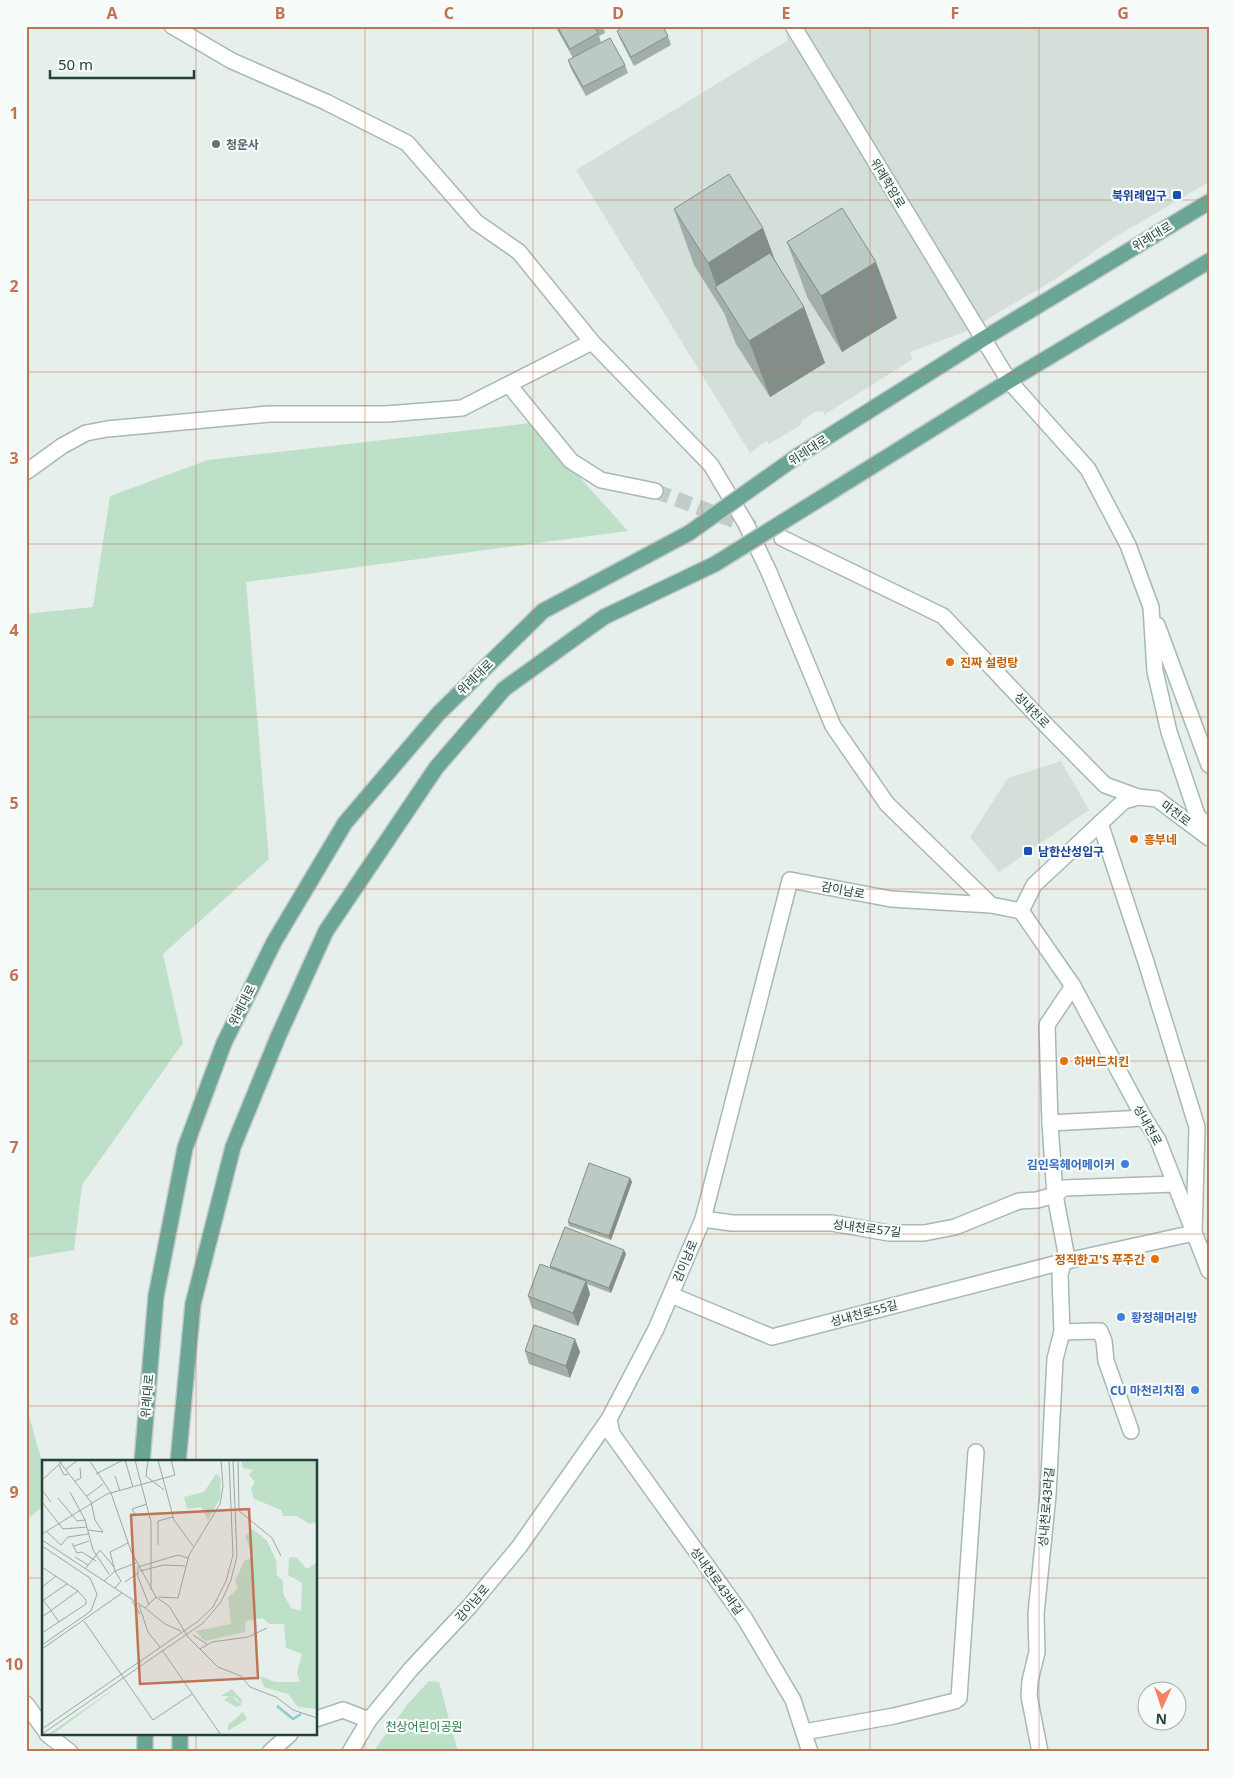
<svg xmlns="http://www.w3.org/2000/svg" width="1235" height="1778" viewBox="0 0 1235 1778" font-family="'Noto Sans','Noto Sans KR',sans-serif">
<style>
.built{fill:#d4dfda}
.green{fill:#bfe0c8}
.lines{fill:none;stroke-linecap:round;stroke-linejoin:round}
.street-tunnel{stroke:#bfccc8;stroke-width:15;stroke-dasharray:15 8;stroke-linecap:butt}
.street-casing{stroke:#a8b8b2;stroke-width:18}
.secondary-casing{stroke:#a4bbb3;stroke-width:18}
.primary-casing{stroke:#c2cac8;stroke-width:18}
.street{stroke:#fff;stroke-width:15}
.secondary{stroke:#fff;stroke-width:15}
.primary{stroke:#6aa596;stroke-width:15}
.primary-bridge-casing{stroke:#c2cac8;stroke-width:18;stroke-linecap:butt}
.primary-bridge{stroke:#6aa596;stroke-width:15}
.wall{fill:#a1aea9}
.shaded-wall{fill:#838d89}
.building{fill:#bbcac4;stroke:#838d89}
.grid{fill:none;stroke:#c07456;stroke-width:1;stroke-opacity:0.55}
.worship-dot{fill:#6b7280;stroke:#f7fbf9;stroke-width:2}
.transit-dot{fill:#1a4fb4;stroke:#f7fbf9;stroke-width:2}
.food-dot{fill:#e8710a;stroke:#f7fbf9;stroke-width:2}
.shop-dot{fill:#3f7fe0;stroke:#f7fbf9;stroke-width:2}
.labels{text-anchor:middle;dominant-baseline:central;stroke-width:4.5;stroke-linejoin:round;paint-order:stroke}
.worship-label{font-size:12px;font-weight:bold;fill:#5b616d;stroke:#f7fbf9;text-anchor:start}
.street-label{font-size:12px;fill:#24423a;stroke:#f7fbf9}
.transit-label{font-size:12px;font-weight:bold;fill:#164399;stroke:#f7fbf9;text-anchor:end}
.food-label{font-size:12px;font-weight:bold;fill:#c56008;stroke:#f7fbf9;text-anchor:start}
.shop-label{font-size:12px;font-weight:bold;fill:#366cbe;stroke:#f7fbf9;text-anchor:end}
.park-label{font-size:12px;fill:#2d7a4b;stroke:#f7fbf9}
.inset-river{fill:none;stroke:#8ec9d4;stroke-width:2.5}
.inset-road{fill:none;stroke:#98aaa4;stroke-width:1}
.view{fill:#c07456;fill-opacity:0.15;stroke:#c07456;stroke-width:2.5}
.inset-edge{fill:none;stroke:#24423a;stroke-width:2.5}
.neatline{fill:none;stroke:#c07456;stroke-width:2}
.grid-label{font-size:16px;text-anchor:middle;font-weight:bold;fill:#c07456}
</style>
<rect width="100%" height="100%" fill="#e6efeb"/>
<!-- built -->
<g class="built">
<path d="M 802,26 L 1209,26 L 1209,182 L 1110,240 L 1057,278 L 967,331 L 910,352 L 913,359 L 824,415 L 824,412 L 817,411 L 802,420 L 801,425 L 769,444 L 767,441 L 750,453 L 576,170 L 788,40 L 786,36 Z"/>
<path d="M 1061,761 L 1089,810 L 999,872 L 970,837 L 1008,778 Z"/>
</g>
<!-- green -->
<g class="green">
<path d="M 531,423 L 628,531 L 246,582 L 269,859 L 163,954 L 183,1043 L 82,1185 L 74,1250 L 26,1258 L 26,614 L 93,607 L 110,496 L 208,460 Z"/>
<path d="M 26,1405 L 44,1469 L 44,1506 L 26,1520 Z"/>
<path d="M 429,1681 L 439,1682 L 458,1752 L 373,1752 L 407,1705 Z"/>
</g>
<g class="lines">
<!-- street-tunnel -->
<path class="street-tunnel" d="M 655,491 L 754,528"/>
<!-- street casing -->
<g class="street-casing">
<g id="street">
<path d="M 172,26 L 232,61 L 326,102 L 407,143 L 476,222 L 519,252 L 592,342 L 711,465 L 746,524 L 769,572 L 833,726 L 887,804 L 991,905 L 1021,911"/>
<path d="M 793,26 L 1009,381"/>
<path d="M 509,385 L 571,461 L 601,480 L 655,491"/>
<path d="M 26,472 L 62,446 L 86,433 L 107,429 L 269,414 L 386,414 L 462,408 L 592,342"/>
<path d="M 782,538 L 943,616 L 1045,724 L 1105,785 L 1138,797"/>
<path d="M 1050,1123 L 1144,1118"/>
<path d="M 703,1219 L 732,1223 L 832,1223 L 889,1233 L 924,1233 L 955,1227 L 1019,1201 L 1037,1200 L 1055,1195 L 1064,1188 L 1175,1184"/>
<path d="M 671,1295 L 772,1337 L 1062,1262 L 1194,1233 L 1197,1127 L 1146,962 L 1100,823"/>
<path d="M 1062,1332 L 1095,1331 L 1100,1331 L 1104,1341 L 1106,1361 L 1131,1431"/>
<path d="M 26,1704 L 44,1729"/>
<path d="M 316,1719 L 343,1710 L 369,1720"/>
<path d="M 804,1732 L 894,1716 L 955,1701 L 959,1698 L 976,1452"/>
<path d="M 47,1734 L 70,1752"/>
<path d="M 270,1752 L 290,1734"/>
<path d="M 810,1752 L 793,1700 L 745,1619 L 612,1434 L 609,1419 L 656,1329 L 703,1219 L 790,880 L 891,899 L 991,905"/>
<path d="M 1040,1752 L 1029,1696 L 1030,1681 L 1037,1652 L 1036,1614 L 1048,1495 L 1055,1359 L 1062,1332 L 1060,1275 L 1066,1253 L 1055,1195 L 1050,1123 L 1047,1025 L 1073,986"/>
</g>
</g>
<!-- secondary casing -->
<g class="secondary-casing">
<g id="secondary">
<path d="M 1009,381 L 1088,469 L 1128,545 L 1151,607 L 1155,671 L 1169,732 L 1197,815 L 1209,828"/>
<path d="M 1157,625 L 1209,765"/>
<path d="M 1209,838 L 1157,799 L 1138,797 L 1124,801 L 1034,885 L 1021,911 L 1073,986 L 1144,1118 L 1158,1140 L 1209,1271"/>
<path d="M 350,1752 L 369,1720 L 411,1669 L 469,1607 L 519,1547 L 609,1419"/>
</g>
</g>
<!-- primary casing -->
<g class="primary-casing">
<g id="primary">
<path d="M 799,455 L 983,339 L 1209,202"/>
<path d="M 834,490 L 1009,381 L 1209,261"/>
<path d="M 142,1462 L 156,1296 L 185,1148 L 224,1043 L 274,942 L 345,823 L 438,714 L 543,611 L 689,533"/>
<path d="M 178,1462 L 193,1304 L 233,1147 L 278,1037 L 326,931 L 436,768 L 504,689 L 604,617 L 715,564"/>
<path d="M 145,1734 L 145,1752"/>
<path d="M 180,1734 L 180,1752"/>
</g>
</g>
<!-- street -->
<use href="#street" class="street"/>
<!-- secondary -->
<use href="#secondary" class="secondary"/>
<!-- primary -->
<use href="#primary" class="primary"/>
<!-- primary-bridge casing -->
<g class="primary-bridge-casing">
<g id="primary-bridge">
<path d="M 689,533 L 799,455"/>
<path d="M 715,564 L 834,490"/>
</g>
</g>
<!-- primary-bridge -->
<use href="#primary-bridge" class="primary-bridge"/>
</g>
<!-- wall -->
<g class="wall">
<path d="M 555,26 L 603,26 L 605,33 L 599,36 L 601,42 L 573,58 Z"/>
<path d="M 617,31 L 668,36 L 671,45 L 634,66 L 620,39 Z"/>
<path d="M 568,60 L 625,65 L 628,73 L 586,96 L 571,69 Z"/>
<path d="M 674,209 L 763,228 L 774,259 L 804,307 L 825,363 L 770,397 L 736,344 L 724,313 L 694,265 Z"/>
<path d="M 787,242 L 897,318 L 842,352 L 808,299 Z"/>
<path d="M 630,1178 L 632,1182 L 611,1240 L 569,1226 L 568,1222 Z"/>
<path d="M 626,1254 L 611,1293 L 587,1284 L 590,1294 L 578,1326 L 532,1308 L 528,1296 L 550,1268 L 550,1266 Z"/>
<path d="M 525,1351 L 580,1352 L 570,1378 L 529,1364 Z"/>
</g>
<!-- shaded-wall -->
<g class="shaded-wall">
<path d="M 763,228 L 784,285 L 719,293 L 708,263 Z"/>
<path d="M 876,262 L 897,318 L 842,352 L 821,296 Z"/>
<path d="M 804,307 L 825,363 L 770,397 L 749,341 Z"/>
<path d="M 630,1178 L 632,1182 L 611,1240 L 609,1236 Z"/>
<path d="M 624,1250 L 626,1254 L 611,1293 L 609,1288 Z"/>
<path d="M 586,1281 L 590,1294 L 578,1326 L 573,1313 Z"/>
<path d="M 575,1339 L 580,1352 L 570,1378 L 566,1366 Z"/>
</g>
<!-- building -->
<g class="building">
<path d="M 557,26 L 598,26 L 595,28 L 598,33 L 570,49 Z"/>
<path d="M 625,26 L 663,26 L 668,36 L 631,57 L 617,31 Z"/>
<path d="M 610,38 L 625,65 L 583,87 L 568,60 Z"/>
<path d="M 729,174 L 763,228 L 708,263 L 674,209 Z"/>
<path d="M 842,208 L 876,262 L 821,296 L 787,242 Z"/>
<path d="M 770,253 L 804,307 L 749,341 L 715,287 Z"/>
<path d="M 589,1163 L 630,1178 L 609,1236 L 568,1222 Z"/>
<path d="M 565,1227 L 624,1250 L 609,1288 L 550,1266 Z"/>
<path d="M 540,1264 L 586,1281 L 573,1313 L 528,1296 Z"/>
<path d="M 534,1325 L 575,1339 L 566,1366 L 525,1351 Z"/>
</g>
<!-- grid -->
<path class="grid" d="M 196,26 L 196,1462M 365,26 L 365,1752M 533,26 L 533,1752M 702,26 L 702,1752M 870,26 L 870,1752M 1039,26 L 1039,1752M 26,200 L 1209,200M 26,372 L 1209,372M 26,544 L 1209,544M 26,717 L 1209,717M 26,889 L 1209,889M 26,1061 L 1209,1061M 26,1234 L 1209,1234M 26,1406 L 1209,1406M 26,1578 L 44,1578M 316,1578 L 1209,1578M 196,1734 L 196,1752"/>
<!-- markers -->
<circle class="worship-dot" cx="216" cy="144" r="5"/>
<g class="transit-dot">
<rect x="1172" y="190" width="10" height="10" rx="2.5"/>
<rect x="1023" y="846" width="10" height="10" rx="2.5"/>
</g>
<g class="food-dot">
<circle cx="950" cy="662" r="5"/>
<circle cx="1134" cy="839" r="5"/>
<circle cx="1064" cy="1061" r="5"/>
<circle cx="1155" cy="1259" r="5"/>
</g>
<g class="shop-dot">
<circle cx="1125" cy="1164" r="5"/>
<circle cx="1121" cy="1317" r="5"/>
<circle cx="1195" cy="1390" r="5"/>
</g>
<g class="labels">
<!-- worship labels -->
<g class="worship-label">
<text x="226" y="144">청운사</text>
</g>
<!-- street labels -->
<g class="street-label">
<text transform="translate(888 183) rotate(59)">위례학암로</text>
<text transform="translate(1152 236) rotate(-31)">위례대로</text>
<text transform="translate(808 450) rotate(-33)">위례대로</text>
<text transform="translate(475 677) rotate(-44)">위례대로</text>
<text transform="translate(1032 710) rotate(46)">성내천로</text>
<text transform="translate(1176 813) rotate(37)">마천로</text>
<text transform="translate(843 890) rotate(11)">감이남로</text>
<text transform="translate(242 1005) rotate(-63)">위례대로</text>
<text transform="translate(1148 1125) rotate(61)">성내천로</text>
<text transform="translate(867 1228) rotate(7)">성내천로57길</text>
<text transform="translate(685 1261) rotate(-67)">감이남로</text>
<text transform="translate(864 1313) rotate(-15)">성내천로55길</text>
<text transform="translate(147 1396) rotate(-85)">위례대로</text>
<text transform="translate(1046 1507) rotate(-85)">성내천로43라길</text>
<text transform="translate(717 1581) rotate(54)">성내천로43바길</text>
<text transform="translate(472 1603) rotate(-49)">감이남로</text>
</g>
<!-- transit labels -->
<g class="transit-label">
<text x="1167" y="195">북위례입구</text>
<text x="1038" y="851" text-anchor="start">남한산성입구</text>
</g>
<!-- food labels -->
<g class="food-label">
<text x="960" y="662">진짜 설렁탕</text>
<text x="1144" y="839">흥부네</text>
<text x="1074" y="1061">하버드치킨</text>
<text x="1145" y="1259" text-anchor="end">정직한고'S 푸주간</text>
</g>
<!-- shop labels -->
<g class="shop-label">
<text x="1115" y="1164">김인옥헤어메이커</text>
<text x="1131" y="1317" text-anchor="start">황정해머리방</text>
<text x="1185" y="1390">CU 마천리치점</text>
</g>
<!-- park labels -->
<g class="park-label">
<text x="424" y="1726">천상어린이공원</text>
</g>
</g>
<!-- overview -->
<g transform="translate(42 1460)">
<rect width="275" height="275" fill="#e6efeb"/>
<path d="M 199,0 L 275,0 L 275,62 L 268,64 L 254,56 L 241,56 L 239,50 L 212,39 L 209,29 L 213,22 L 207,15 L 211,10 L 201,8 ZM 174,14 L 179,19 L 178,38 L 166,60 L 159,47 L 145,49 L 142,37 L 162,32 ZM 211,69 L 225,81 L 234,100 L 235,115 L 241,121 L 241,134 L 249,148 L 259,151 L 260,123 L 246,115 L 247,98 L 254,97 L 265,109 L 275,102 L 275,249 L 256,247 L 246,234 L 222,227 L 218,216 L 233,222 L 258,222 L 255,213 L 260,194 L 244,188 L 242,164 L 228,164 L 220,158 L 204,161 L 203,172 L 163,181 L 153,171 L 189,164 L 186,138 L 196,128 L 193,120 L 203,100 L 211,98 L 203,76 ZM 72,229 L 10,275 L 5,275 L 67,232 ZM 190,229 L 200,240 L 199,244 L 195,239 L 188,236 L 200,245 L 194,247 L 182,240 L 187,236 L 179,236 ZM 201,252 L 205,259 L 186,271 L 186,265 Z" fill="#bfe0c8"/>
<path class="inset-river" d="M 235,246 L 251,259 L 259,254"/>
<path class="inset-road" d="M 16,0 L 49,42 L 53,60 L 61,72 L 46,70M 47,0 L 69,33 L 89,91 L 114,137 L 103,148 L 123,164 L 139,171M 83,0 L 91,27M 93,0 L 109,62 L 109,130M 106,0 L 104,16 L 122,30M 116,0 L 132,60 L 151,86M 196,0 L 197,50M 17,5 L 22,15 L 26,14M 23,10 L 36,0M 54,14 L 81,0M 73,16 L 78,31M 0,20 L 22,0M 33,21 L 39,18 L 38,8M 0,30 L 9,42M 28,32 L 43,60 L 51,90 L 67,114M 45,36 L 61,24M 16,38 L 35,61 L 43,60M 0,42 L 21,69 L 45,67M 196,50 L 230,78 L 239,96M 93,54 L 90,49 L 105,44M 5,72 L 19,85 L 26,77 L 46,74M 0,74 L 65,34 L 133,15 L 129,0M 0,80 L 103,148M 30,83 L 35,93 L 40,92 L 54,101M 116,85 L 116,61 L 131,57M 0,86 L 48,118 L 55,134 L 49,151 L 0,185M 32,86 L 47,81M 33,97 L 46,105M 0,107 L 36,131 L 44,140 L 44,144 L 0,173M 43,109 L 58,90 L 72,107M 98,111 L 122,105 L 143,106M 62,121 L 73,111 L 68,92 L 86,83M 83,122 L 96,113M 0,127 L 14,116M 73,128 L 79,121 L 73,111 L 94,103M 114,137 L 127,146 L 146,177 L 176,207 L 199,216 L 208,227 L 234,237 L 251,250 L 275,258M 117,137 L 136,138 L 147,95 L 178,44 L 181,26 L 179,0M 0,138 L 17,162M 0,141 L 25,124M 90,141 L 98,154M 97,145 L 106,172 L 118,187M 107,145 L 96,117 L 96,107 L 136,95 L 146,98M 0,157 L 36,131M 42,161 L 111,260 L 150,234M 151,175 L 165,184M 0,189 L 80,133M 158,189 L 170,182 L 206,177 L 225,168M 120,190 L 179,275M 0,269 L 155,162 L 171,147 L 184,121 L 191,95 L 187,0M 0,274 L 161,163 L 179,142 L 189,120 L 195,96 L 191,0"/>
<path class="view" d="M 207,49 L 216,218 L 98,224 L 89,55 Z"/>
<rect width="275" height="275" class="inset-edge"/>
</g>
<!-- border -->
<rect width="1235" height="1778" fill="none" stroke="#f7fbf9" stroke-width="55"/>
<!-- north arrow -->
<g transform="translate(1162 1706) rotate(183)"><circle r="24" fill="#f7fbf9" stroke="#a3b1ad"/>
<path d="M0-4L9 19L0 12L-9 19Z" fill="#f4845f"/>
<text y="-8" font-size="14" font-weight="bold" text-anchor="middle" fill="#24423a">N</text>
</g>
<!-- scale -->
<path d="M50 70v8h144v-8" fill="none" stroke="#24423a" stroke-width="2.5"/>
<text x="58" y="70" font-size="15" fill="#24423a" stroke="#f7fbf9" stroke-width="4" paint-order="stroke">50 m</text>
<rect x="28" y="28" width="1180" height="1722" class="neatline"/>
<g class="grid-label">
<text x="112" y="19">A</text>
<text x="280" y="19">B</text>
<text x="449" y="19">C</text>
<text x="618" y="19">D</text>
<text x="786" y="19">E</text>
<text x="955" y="19">F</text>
<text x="1123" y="19">G</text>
<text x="14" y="119">1</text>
<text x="14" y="292">2</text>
<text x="14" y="464">3</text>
<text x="14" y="636">4</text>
<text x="14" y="809">5</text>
<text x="14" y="981">6</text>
<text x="14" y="1153">7</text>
<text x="14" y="1325">8</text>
<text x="14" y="1498">9</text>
<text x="14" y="1670">10</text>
</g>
</svg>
